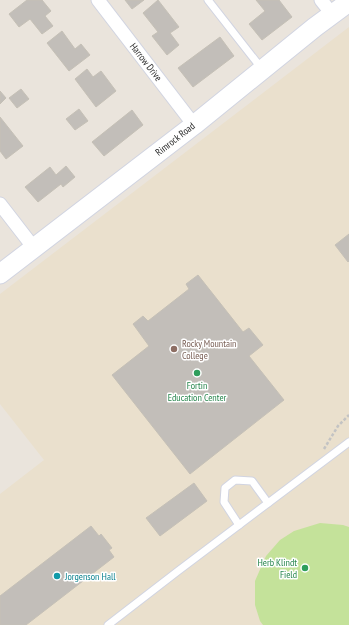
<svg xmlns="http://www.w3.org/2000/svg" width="349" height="625" viewBox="0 0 349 625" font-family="'PT Sans Narrow',sans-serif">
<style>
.education{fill:#eae0cd}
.pitch{fill:#c4e29a}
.building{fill:#c2beb9;stroke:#c5c0b6}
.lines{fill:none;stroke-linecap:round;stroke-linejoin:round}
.service-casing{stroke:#d1d4e1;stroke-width:9}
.minor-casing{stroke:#d1d4e1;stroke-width:15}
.secondary-casing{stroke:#d1d4e1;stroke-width:21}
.path{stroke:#c3c3c3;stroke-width:2.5;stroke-dasharray:3 2;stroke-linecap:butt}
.service{stroke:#fff;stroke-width:7}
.minor{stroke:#fff;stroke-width:13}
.secondary{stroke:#fff;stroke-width:19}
.education-dot{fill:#8d6e63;stroke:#fff;stroke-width:1.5}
.leisure-dot{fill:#2e9e5b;stroke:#fff;stroke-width:1.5}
.culture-dot{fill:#0f9aa8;stroke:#fff;stroke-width:1.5}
.labels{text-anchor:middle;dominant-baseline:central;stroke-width:3;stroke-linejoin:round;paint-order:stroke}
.street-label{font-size:10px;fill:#292929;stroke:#fff}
.education-label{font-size:10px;fill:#785e54;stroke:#fff;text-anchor:start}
.leisure-label{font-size:10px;fill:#27864d;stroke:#fff}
.culture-label{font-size:10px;fill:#0d838f;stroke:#fff;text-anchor:start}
</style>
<rect width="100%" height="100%" fill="#eae4dc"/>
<!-- education -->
<path class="education" d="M 349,27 L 349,625 L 0,625 L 0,494 L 44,460 L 0,404 L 0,294 Z"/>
<!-- pitch -->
<path class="pitch" d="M 320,523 L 343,525 L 349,527 L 349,625 L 263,625 L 260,621 L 255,605 L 255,581 L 266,556 L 280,540 L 294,531 Z"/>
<!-- building -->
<g class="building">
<path d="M 27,0 L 42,0 L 51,11 L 45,16 L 53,26 L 42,34 L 30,19 L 19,27 L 9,14 Z"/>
<path d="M 125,0 L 144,0 L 132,9 Z"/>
<path d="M 158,0 L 179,27 L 170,33 L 179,45 L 167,55 L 152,36 L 158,32 L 143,13 Z"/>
<path d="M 256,0 L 279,0 L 292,17 L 262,40 L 249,24 L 265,11 Z"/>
<path d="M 62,31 L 75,49 L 81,44 L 90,55 L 69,71 L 47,43 Z"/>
<path d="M 220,37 L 234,56 L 193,87 L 178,68 Z"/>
<path d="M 87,69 L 93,77 L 101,71 L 116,91 L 96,107 L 75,79 Z"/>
<path d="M 21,89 L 29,99 L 17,108 L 9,98 Z"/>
<path d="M 0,91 L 6,98 L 0,104 Z"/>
<path d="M 79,109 L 88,121 L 75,130 L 66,119 Z"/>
<path d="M 132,110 L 143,125 L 104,156 L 92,142 Z"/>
<path d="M 0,117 L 23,146 L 6,159 L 0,151 Z"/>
<path d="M 66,166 L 75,177 L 63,187 L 61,184 L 38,202 L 25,187 L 50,167 L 56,175 Z"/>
<path d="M 349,234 L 349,261 L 348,262 L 335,245 Z"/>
<path d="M 198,275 L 243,332 L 249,328 L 263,345 L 249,356 L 284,400 L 190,474 L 112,375 L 149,346 L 133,324 L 143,316 L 148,321 L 189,289 L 186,284 Z"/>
<path d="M 194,483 L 207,501 L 160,536 L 146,518 Z"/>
<path d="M 91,526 L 99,536 L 101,534 L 112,548 L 109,550 L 114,557 L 26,625 L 0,625 L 0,596 Z"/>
</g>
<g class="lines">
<!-- service casing -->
<g class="service-casing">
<g id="service">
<path d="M 208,0 L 262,69"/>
<path d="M 239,525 L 224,502 L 225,488 L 235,480 L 252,481 L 268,503"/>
<path d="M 108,625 L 178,571 L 349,442"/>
</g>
</g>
<!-- minor casing -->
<g class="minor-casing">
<g id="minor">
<path d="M 98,0 L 194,125"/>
<path d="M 321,0 L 332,14"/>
<path d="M 0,204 L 34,248"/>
</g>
</g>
<!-- secondary casing -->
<g class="secondary-casing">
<path id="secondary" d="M 0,274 L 194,125 L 315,27 L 349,2"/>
</g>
<!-- path -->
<path class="path" d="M 324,449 L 338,426 L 349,415"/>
<!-- service -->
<use href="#service" class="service"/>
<!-- minor -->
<use href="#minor" class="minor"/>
<!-- secondary -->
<use href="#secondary" class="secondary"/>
</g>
<!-- markers -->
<circle class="education-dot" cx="174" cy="349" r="4"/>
<g class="leisure-dot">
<circle cx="197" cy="373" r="4"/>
<circle cx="305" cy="568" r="4"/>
</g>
<circle class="culture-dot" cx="57" cy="576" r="4"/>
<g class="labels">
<!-- street labels -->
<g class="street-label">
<text transform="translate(146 62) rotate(52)">Harrow Drive</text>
<text transform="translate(175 139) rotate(-38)">Rimrock Road</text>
</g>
<!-- education labels -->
<g class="education-label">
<text x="182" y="343">Rocky Mountain<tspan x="182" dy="12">College</tspan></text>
</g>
<!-- leisure labels -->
<g class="leisure-label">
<text x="197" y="385">Fortin<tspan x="197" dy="12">Education Center</tspan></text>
<text x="297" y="562" text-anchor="end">Herb Klindt<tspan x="297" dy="12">Field</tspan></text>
</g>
<!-- culture labels -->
<g class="culture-label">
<text x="65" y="576">Jorgenson Hall</text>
</g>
</g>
</svg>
